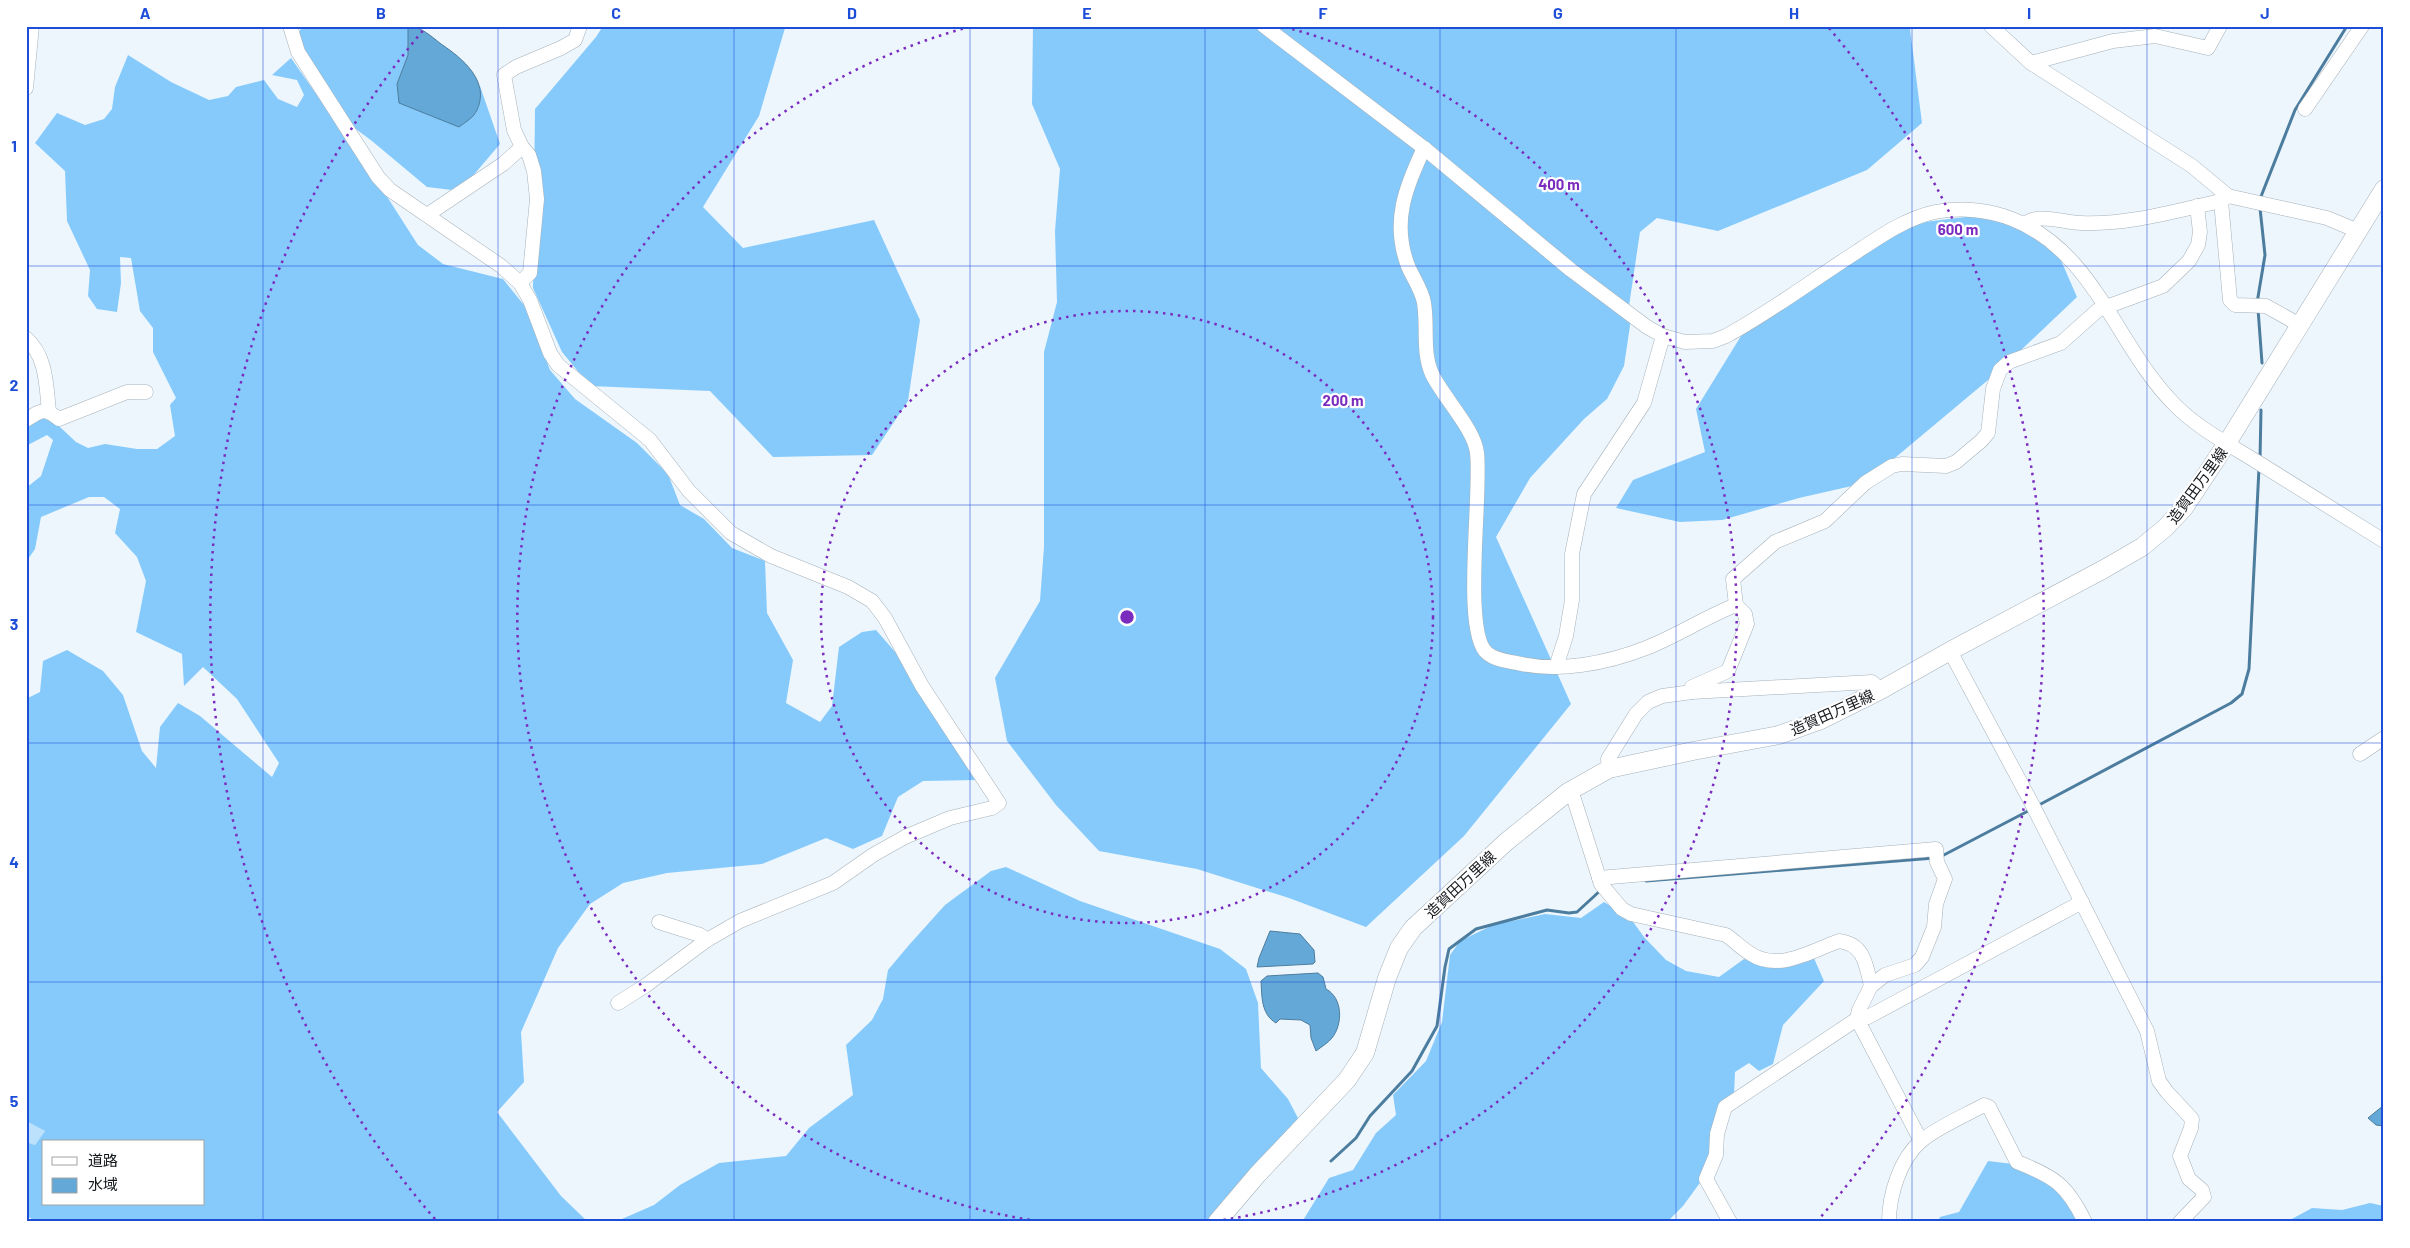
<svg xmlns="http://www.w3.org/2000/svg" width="2410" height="1248" viewBox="0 0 2410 1248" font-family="Barlow,'Noto Sans JP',sans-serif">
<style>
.green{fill:#bbe1fd}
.forest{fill:#86cafc;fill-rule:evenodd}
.water{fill:#64a8d7;stroke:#4c7d9f}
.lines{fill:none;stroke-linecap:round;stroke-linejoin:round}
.stream{stroke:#4c7d9f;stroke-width:3}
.minor-casing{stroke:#a6b1b9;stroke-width:15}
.major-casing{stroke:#a6b1b9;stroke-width:19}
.minor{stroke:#fff;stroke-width:14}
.major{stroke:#fff;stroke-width:18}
.grid{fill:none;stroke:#1d4ed8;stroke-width:1;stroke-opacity:0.55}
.ring{fill:none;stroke:#7b2cbf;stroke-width:2.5;stroke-dasharray:2.5 5}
.labels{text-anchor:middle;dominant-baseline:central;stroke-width:4.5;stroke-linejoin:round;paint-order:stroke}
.street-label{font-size:15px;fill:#15191c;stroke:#fff}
.centre{fill:#7b2cbf;stroke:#fff;stroke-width:2.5}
.ring-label{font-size:15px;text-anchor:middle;font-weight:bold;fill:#7b2cbf;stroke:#fff;stroke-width:4.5;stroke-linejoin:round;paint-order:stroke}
.neatline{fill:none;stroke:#1d4ed8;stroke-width:2}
.grid-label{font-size:16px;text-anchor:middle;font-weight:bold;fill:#1d4ed8}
</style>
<rect width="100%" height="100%" fill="#edf6fd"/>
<!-- green -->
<path class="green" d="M 26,1121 L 45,1131 L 35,1145 L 26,1142 Z"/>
<!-- forest -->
<g class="forest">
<path d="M 303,26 L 408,26 L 408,55 L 397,84 L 476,114 L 480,86 L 500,144 L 460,191 L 427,187 L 372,141 L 337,115 L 294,39 Z"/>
<path d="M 603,26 L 788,26 L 785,28 L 759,116 L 703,207 L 743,248 L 874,220 L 920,320 L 908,401 L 872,455 L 773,457 L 710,391 L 590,386 L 562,352 L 533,288 L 535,109 L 596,37 Z"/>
<path d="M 1033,26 L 1955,26 L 1910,29 L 1922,123 L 1867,170 L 1718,231 L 1657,218 L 1640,232 L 1629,306 L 1630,326 L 1624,366 L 1607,399 L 1584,419 L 1530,478 L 1496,537 L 1571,704 L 1464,836 L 1366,927 L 1289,898 L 1197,869 L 1099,851 L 1056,805 L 1007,741 L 995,678 L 1040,601 L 1044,547 L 1044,352 L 1057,302 L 1055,231 L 1060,169 L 1032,104 Z"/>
<path d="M 128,55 L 171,82 L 209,100 L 228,96 L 236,87 L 264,80 L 278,99 L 297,107 L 304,95 L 297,80 L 272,75 L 291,58 L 377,181 L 418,245 L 443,264 L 503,279 L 528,310 L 550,370 L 575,399 L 637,443 L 668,474 L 680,505 L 704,519 L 732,548 L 765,561 L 767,613 L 793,660 L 786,703 L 820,722 L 832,706 L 839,647 L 862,632 L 876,630 L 903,661 L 976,780 L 923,781 L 898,797 L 882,836 L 853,849 L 826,838 L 762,864 L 667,873 L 623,883 L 590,904 L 558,948 L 521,1032 L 524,1082 L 497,1112 L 561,1196 L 588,1222 L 31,1222 L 31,1218 L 26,1217 L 26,1142 L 35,1145 L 45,1131 L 26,1121 L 26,699 L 40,692 L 43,661 L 67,650 L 103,671 L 123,695 L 142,751 L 156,768 L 160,727 L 178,703 L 200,716 L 272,777 L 279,763 L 237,699 L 203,667 L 184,686 L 182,654 L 136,632 L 146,581 L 137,557 L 115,533 L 120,509 L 104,497 L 89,497 L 41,517 L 35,549 L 26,562 L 26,488 L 41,476 L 53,440 L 47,435 L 26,446 L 26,422 L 46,414 L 76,442 L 88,448 L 105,444 L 137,449 L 157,449 L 175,436 L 170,405 L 176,398 L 153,352 L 153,328 L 140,311 L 131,258 L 120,257 L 121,283 L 117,312 L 97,309 L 88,296 L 90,270 L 67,221 L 65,171 L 35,143 L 57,113 L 85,125 L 104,119 L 112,109 L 115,87 ZM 44,1142 L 204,1142 L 204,1204 L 44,1204 Z"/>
<path d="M 1997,213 L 2053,242 L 2077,297 L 2000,370 L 1865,483 L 1799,498 L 1722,520 L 1680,522 L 1616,508 L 1633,480 L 1705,452 L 1696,409 L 1749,323 L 1901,225 Z"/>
<path d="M 1006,867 L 1080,901 L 1220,949 L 1246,969 L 1258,1003 L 1261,1068 L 1288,1099 L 1299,1120 L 1213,1222 L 615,1222 L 654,1205 L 680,1185 L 719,1163 L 786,1156 L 809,1128 L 853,1095 L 846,1045 L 872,1020 L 883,999 L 888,970 L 909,945 L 945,905 L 991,871 Z"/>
<path d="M 1604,902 L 1631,919 L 1644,937 L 1666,960 L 1686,971 L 1719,977 L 1744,959 C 1772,970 1785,968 1813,956 L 1824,981 L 1783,1025 L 1773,1064 L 1759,1071 L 1749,1063 L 1735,1072 L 1734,1095 L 1702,1180 L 1683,1206 L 1667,1222 L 1302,1222 L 1329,1178 L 1353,1170 L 1376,1133 L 1396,1115 L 1393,1095 L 1426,1061 L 1442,1022 L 1450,955 L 1460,941 L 1493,925 L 1545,914 L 1581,918 Z"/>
<path d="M 1988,1161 L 2013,1164 L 2060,1187 L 2083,1222 L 1938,1222 L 1940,1217 L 1959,1212 Z"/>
<path d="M 2370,1203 L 2384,1206 L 2384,1222 L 2290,1220 L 2312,1208 L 2342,1210 Z"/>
</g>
<!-- water -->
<g class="water">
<path d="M 408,26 C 420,26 431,36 441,44 C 462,58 492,82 476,112 C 473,118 464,123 459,127 L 399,103 L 397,84 L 408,55 Z"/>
<path d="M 1270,931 L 1300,934 L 1314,950 L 1315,962 L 1313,964 L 1257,967 L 1259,958 Z"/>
<path d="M 1318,973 L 1323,977 L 1326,989 C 1343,998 1343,1024 1332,1038 C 1328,1043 1321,1047 1316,1051 L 1311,1038 L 1310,1025 L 1301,1020 L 1280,1019 L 1276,1023 C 1261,1014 1262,997 1261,981 L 1267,976 Z"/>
<path d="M 2384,1105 L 2384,1126 L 2376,1125 L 2368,1118 Z"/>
</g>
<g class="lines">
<!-- stream -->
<g class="stream">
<path d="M 2260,199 L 2295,110 L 2347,26"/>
<path d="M 2257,303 L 2265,255 L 2260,208"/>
<path d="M 2258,309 L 2262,363"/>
<path d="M 2260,459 L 2261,410"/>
<path d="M 2037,806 L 2231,703 L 2242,694 L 2249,669 L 2259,468"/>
<path d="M 1940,857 L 2030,810"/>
<path d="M 1646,881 L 1934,858"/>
<path d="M 1331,1161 L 1356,1138 L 1370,1116 L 1412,1071 L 1437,1026 L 1445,967 L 1449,949 L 1476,929 L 1547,910 L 1569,913 L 1577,912 L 1602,889"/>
</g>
<!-- minor casing -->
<g class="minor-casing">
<g id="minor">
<path d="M 290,26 L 298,52 L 378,177 L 390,190 L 501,266 L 520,283 L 530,300 L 550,353 L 558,365 L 650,440 L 689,491 L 731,533 L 771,556 L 848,587 L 872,601 L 885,618 L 922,686 L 999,803 L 992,808 L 950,818 L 905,837 L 873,855 L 833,883 L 740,921 L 707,940 L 645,986 L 618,1003"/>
<path d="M 1264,26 L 1424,148 L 1571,270 L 1647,327 L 1663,336 L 1685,342 L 1713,341 L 1726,336 C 1772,311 1814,279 1858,251 C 1882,235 1907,218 1935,212 C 1961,207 1989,210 2012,219 C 2096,252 2116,347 2176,406 C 2198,428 2228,444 2254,460 C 2297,487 2340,514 2384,541"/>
<path d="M 1991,26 L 2031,63 L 2192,166 L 2228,196 L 2327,218 L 2358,231"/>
<path d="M 2031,63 L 2113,41 L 2155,36 L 2208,48 L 2220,26"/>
<path d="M 26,88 L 32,26"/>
<path d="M 2305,109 L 2362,26"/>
<path d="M 1424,148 C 1406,188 1391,221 1408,266 C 1413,278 1422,290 1424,303 C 1428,326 1422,352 1432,374 C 1443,397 1475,430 1477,453 C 1482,492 1462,632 1487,653 C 1495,660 1507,661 1517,663 C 1558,673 1608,663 1646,648 C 1677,636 1705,617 1736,605"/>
<path d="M 2221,201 L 2230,300 L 2235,305 L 2266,306 L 2300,325"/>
<path d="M 427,215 L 503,164 L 522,147"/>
<path d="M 2025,224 C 2038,212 2065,223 2081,223 C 2128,225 2175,211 2221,201 L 2228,196"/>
<path d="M 520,283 L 530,273 L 537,199 L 534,171 L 529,155 L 522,147 L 514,130 L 504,75 L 516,67 L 561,48 L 575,40 L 580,26"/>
<path d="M 26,338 C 47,357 46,385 49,411"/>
<path d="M 26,420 C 41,410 44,407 59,419 L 127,392 L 146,392"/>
<path d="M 1950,651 L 2031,802 L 2147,1031 L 2159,1081 L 2167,1092 L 2192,1119 L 2191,1128 L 2180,1156 L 2189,1179 L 2202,1190 L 2204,1197 L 2180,1222"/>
<path d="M 1556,667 L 1566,636 L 1572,600 L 1572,554 L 1584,494 L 1644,403 L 1663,336"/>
<path d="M 1692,692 L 1692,687 L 1728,671 L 1747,624 L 1745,614 L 1736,605 L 1733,579 L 1775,542 L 1825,521 L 1865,483 L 1892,466 L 1902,464 L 1946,466 L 1956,462 L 1981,441 L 1988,433 L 1993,389 L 2000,370 L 2009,362 L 2061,343 L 2098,310 L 2163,286 L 2189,261 L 2198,245 L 2200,232 L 2197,206"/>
<path d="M 2360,754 L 2384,738"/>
<path d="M 1609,769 L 1608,759 L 1636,714 L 1648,702 L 1662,696 L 1692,692 L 1872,682 L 1881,690"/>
<path d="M 1568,792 L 1574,799 L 1601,884 L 1622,909 L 1631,914 L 1726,935 C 1735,941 1742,949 1751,954 C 1779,972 1811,951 1839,941 C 1864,944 1866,964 1871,986"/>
<path d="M 1599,878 L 1936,849 L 1937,862 L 1945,879 L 1936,904 L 1934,927 L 1922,957 L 1915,965 L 1885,975 L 1871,986 L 1859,1010 L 1857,1019 L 1921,1141"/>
<path d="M 659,922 L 700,935 L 707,940"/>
<path d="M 1730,1222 L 1706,1179 L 1716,1155 L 1717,1134 L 1725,1107 L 1857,1019 L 1868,1017 L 2082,902"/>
<path d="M 1889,1222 C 1889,1195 1900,1159 1921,1141 C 1936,1128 1966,1115 1984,1105 L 1989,1107 L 2017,1162 C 2055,1177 2067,1185 2085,1222"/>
</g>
</g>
<!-- major casing -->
<g class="major-casing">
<path id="major" d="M 1217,1222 L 1257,1175 L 1347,1080 L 1365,1053 L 1387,978 L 1399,948 L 1413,928 L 1506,842 L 1568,792 L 1609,769 L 1693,751 L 1779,735 L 1821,720 L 1881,690 L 1950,651 L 2104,569 L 2142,547 L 2165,528 L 2184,508 L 2227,443 L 2384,189"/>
</g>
<!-- minor -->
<use href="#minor" class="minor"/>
<!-- major -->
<use href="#major" class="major"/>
</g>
<!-- grid -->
<path class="grid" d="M 263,26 L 263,1222M 498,26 L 498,1222M 734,26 L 734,1222M 970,26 L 970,1222M 1205,26 L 1205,1222M 1440,26 L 1440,1222M 1676,26 L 1676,1222M 1912,26 L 1912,1222M 2147,26 L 2147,1222M 26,266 L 2384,266M 26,505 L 2384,505M 26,743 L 2384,743M 26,982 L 2384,982"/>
<!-- distance rings -->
<g class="ring">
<circle cx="1127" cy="617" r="306"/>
<path d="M1037 1221A611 611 0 0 1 969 27M1285 27A611 611 0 0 1 1217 1221"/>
<path d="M435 1219A917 917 0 0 1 425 28M1829 28A917 917 0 0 1 1819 1219"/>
</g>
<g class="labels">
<!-- street labels -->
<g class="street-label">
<text transform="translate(2197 485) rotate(-54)">造賀田万里線</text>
<text transform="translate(1832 712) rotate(-24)">造賀田万里線</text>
<text transform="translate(1460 884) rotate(-43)">造賀田万里線</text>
</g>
</g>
<circle cx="1127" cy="617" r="8" class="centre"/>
<g class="ring-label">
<text x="1559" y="190">400 m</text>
<text x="1958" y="235">600 m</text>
<text x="1343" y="406">200 m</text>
</g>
<!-- border -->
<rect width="2410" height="1248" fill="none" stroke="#ffffff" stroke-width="55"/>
<!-- legend -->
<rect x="42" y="1140" width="162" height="65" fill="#ffffff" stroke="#a1a3a4"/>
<rect x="52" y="1157" width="25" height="8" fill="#ffffff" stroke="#a1a3a4"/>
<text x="88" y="1166" font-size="15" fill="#15191c">道路</text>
<rect x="52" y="1178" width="25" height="15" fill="#64a8d7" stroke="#a1a3a4"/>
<text x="88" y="1190" font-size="15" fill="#15191c">水域</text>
<rect x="28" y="28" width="2354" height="1192" class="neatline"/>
<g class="grid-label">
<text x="145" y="19">A</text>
<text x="381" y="19">B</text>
<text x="616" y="19">C</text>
<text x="852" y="19">D</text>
<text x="1087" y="19">E</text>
<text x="1323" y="19">F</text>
<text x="1558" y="19">G</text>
<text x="1794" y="19">H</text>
<text x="2029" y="19">I</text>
<text x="2265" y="19">J</text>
<text x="14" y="152">1</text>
<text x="14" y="391">2</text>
<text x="14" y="630">3</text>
<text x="14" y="868">4</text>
<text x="14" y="1107">5</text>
</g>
</svg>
